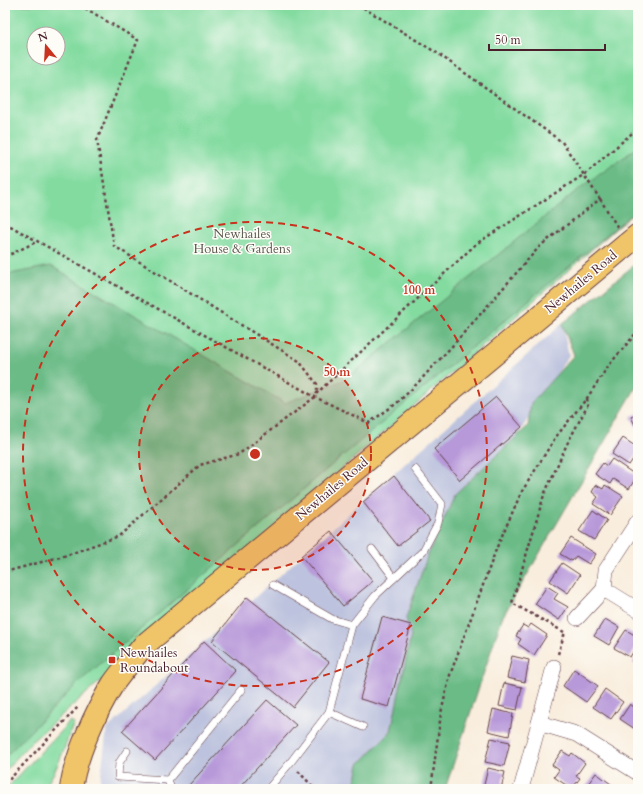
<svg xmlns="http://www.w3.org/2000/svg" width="643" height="794" viewBox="0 0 643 794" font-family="Cardo,serif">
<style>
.industrial{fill:#bdc3de}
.green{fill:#83dba0;stroke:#667d66;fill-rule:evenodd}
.forest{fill:#6abb86;stroke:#5a6d58}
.building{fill:#b798d9}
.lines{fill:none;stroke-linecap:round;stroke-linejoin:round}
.lane-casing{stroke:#643e46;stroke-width:8}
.street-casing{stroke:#643e46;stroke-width:16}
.primary-casing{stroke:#643e46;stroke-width:24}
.path{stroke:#643e46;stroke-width:2.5;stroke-dasharray:3 3;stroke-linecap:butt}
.lane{stroke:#fff;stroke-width:7}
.street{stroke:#fff;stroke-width:15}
.primary{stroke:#f0c469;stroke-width:22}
.ring{fill:none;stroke:#c8321e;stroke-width:2;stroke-dasharray:7 5}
.poi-dot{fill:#c8321e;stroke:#fdfcf7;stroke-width:1.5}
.labels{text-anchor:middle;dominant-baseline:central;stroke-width:3;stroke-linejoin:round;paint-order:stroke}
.park-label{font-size:13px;fill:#5b574e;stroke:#fdfcf7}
.street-label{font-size:13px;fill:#4a1f2b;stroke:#fdfcf7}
.poi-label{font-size:13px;fill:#4a1f2b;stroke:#fdfcf7;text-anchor:start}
.centre{fill:#c8321e;stroke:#fdfcf7;stroke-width:2}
.ring-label{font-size:12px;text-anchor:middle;font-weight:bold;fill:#c8321e;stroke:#fdfcf7;stroke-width:3;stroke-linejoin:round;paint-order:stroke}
</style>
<rect width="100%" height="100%" fill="#fdfcf7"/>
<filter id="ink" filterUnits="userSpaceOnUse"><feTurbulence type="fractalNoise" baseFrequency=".025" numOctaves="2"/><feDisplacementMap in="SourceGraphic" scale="8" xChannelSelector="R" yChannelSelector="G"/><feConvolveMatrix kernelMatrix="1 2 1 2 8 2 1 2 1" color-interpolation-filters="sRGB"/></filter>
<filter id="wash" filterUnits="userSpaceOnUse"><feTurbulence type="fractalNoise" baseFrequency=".012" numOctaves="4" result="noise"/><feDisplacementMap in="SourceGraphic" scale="16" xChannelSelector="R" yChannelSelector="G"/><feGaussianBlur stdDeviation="0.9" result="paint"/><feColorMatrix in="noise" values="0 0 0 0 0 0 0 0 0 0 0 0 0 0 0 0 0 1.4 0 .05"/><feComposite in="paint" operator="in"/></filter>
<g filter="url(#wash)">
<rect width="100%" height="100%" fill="#f9eede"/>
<!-- industrial -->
<path class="industrial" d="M 562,324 L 569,355 L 458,528 L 391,789 L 99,789 L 107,729 Z"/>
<!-- green -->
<g class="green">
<path d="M 5,5 L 638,5 L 638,209 L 30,743 L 5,771 ZM 34,34 L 58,34 L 58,58 L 34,58 Z"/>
<path d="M 70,721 L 74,723 C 64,746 59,770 43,789 L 6,789 Z"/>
</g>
<!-- forest -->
<g class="forest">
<path d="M 638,147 L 638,209 L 340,458 L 78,683 L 5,757 L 5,275 L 51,266 L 285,403 L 346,379 L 575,192 Z"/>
<path d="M 638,262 L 638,384 L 502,618 L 445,789 L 354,789 L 359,764 L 391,731 L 411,635 L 406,618 L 427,557 L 455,494 L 528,426 L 531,403 L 574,355 L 562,324 Z"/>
</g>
<g id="blocks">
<!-- building -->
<g class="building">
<path d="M 496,397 L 522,427 L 460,480 L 434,449 Z"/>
<path d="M 638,413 L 638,431 L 631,417 Z"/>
<path d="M 623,438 L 638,448 L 638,452 L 629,465 L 612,454 Z"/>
<path d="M 612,459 L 637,476 L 629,489 L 613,479 L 610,484 L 595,474 L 603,463 L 607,466 Z"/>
<path d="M 394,476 L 430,521 L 398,546 L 363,502 Z"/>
<path d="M 596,485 L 603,489 L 605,485 L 623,496 L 610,515 L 593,504 L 598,497 L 592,492 Z"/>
<path d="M 593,510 L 607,520 L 594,540 L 579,531 Z"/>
<path d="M 331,531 L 373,581 L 343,606 L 301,556 Z"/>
<path d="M 571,538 L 596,554 L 589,564 L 576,556 L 572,561 L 560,554 Z"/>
<path d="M 562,563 L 580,575 L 568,593 L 550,581 Z"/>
<path d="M 547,586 L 558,593 L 554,599 L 568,607 L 559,620 L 535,604 Z"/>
<path d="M 247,597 L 329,662 L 293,707 L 212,641 Z"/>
<path d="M 382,617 L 411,625 L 389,707 L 360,699 Z"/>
<path d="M 605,619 L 619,627 L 609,645 L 594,636 Z"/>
<path d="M 531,624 L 547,635 L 534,655 L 518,644 L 521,639 L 516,636 L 523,625 L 528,628 Z"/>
<path d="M 626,630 L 638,637 L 638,644 L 630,657 L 614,648 Z"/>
<path d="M 204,641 L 236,671 L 155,760 L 122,731 Z"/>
<path d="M 638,654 L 638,666 L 633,663 Z"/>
<path d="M 512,656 L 529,660 L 525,682 L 507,678 Z"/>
<path d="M 574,669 L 598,686 L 586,702 L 563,686 Z"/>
<path d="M 504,683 L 522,687 L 517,710 L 499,706 Z"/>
<path d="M 605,689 L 623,702 L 611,719 L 593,707 Z"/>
<path d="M 267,700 L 296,725 L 238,789 L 191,789 L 188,786 Z"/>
<path d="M 630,704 L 638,710 L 638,731 L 620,719 Z"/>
<path d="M 493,709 L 513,714 L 509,736 L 488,731 Z"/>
<path d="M 491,738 L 510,742 L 504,766 L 485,762 Z"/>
<path d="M 562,751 L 570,756 L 572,753 L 585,763 L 576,776 L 580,778 L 572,789 L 554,777 L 559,770 L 552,765 Z"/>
<path d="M 488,768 L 505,772 L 501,789 L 483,789 Z"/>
<path d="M 596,773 L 615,787 L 613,789 L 585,788 Z"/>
</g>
</g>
</g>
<g filter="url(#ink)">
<use href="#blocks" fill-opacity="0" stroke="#643e46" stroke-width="1"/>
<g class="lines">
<!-- lane casing -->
<g class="lane-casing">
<g id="lane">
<path d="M 372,549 L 394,578"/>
<path d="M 273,585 L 332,619 L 352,625"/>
<path d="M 329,712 L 363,727"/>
<path d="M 127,751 L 119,763 L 118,777 L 168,780"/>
<path d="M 171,789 L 168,780 L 241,690"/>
<path d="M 268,789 L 290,763 L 329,712 L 352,625 L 375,596 L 423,551 L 438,523 L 442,504 L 415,469"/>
</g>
</g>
<!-- street casing -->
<g class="street-casing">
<g id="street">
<path d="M 638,521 L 606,570 L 604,589 L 638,610"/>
<path d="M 577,618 L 604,589"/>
<path d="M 539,723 L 554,667"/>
<path d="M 521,789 L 539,723 L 576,734 L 638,773"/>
</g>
</g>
<!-- primary casing -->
<g class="primary-casing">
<path id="primary" d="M 71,789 C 75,757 96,711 113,684 C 122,671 134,658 143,646 L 638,235"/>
</g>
<!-- path -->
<g class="path">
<path d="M 80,5 L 138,40 L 97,140 L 114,246 L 299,361 L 317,384 L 317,392"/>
<path d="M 600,199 L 618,228"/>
<path d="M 5,223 L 315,397 L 369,423 L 397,403 L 413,388 L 454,344 L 540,246 L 600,199 L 562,142 L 437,53 L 359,5"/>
<path d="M 5,257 L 38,241"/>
<path d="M 5,572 L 67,555 L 119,536 L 200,465 L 239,454 L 315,397 L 317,393 L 476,244 L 585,174 L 638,128"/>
<path d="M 564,632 L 512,603 L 544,495 L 567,444 L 588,405 L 587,398"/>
<path d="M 558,654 L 565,632"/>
<path d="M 298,771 L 315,789"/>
<path d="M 5,784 L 78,707"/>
<path d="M 431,789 L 441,713 L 450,675 L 497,547 L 521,493 L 555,438 L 587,398 L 609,365 L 638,331"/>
</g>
<!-- lane -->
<use href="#lane" class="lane"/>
<!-- street -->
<use href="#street" class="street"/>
<!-- primary -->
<use href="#primary" class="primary"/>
</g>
</g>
<!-- distance rings -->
<circle cx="255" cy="454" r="116" fill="#c8321e" fill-opacity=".12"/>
<g class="ring">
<circle cx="255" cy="454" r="116"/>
<circle cx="255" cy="454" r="232"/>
</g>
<!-- markers -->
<rect class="poi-dot" x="108" y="656" width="8" height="8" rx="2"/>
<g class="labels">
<!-- park labels -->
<g class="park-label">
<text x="242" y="234">Newhailes<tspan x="242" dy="15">House &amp; Gardens</tspan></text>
</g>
<!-- street labels -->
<g class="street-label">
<text transform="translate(581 282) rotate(-40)">Newhailes Road</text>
<text transform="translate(332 489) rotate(-40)">Newhailes Road</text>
</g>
<!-- poi labels -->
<g class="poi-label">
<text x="120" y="653">Newhailes<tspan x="120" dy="15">Roundabout</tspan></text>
</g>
</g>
<circle cx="255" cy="454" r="6" class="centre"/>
<g class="ring-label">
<text x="419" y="294">100 m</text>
<text x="337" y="376">50 m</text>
</g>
<!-- margin -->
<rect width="643" height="794" fill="none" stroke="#fdfcf7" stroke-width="20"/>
<!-- north arrow -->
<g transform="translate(46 46) rotate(342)"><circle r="19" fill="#fdfcf7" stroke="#b5a4a5"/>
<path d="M0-3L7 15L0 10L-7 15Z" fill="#c8321e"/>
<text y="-6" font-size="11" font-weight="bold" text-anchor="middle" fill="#4a1f2b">N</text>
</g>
<!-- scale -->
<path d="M489 44v6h116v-6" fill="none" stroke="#4a1f2b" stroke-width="2"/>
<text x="495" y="44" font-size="12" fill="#4a1f2b" stroke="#fdfcf7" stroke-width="3" paint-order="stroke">50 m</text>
</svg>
